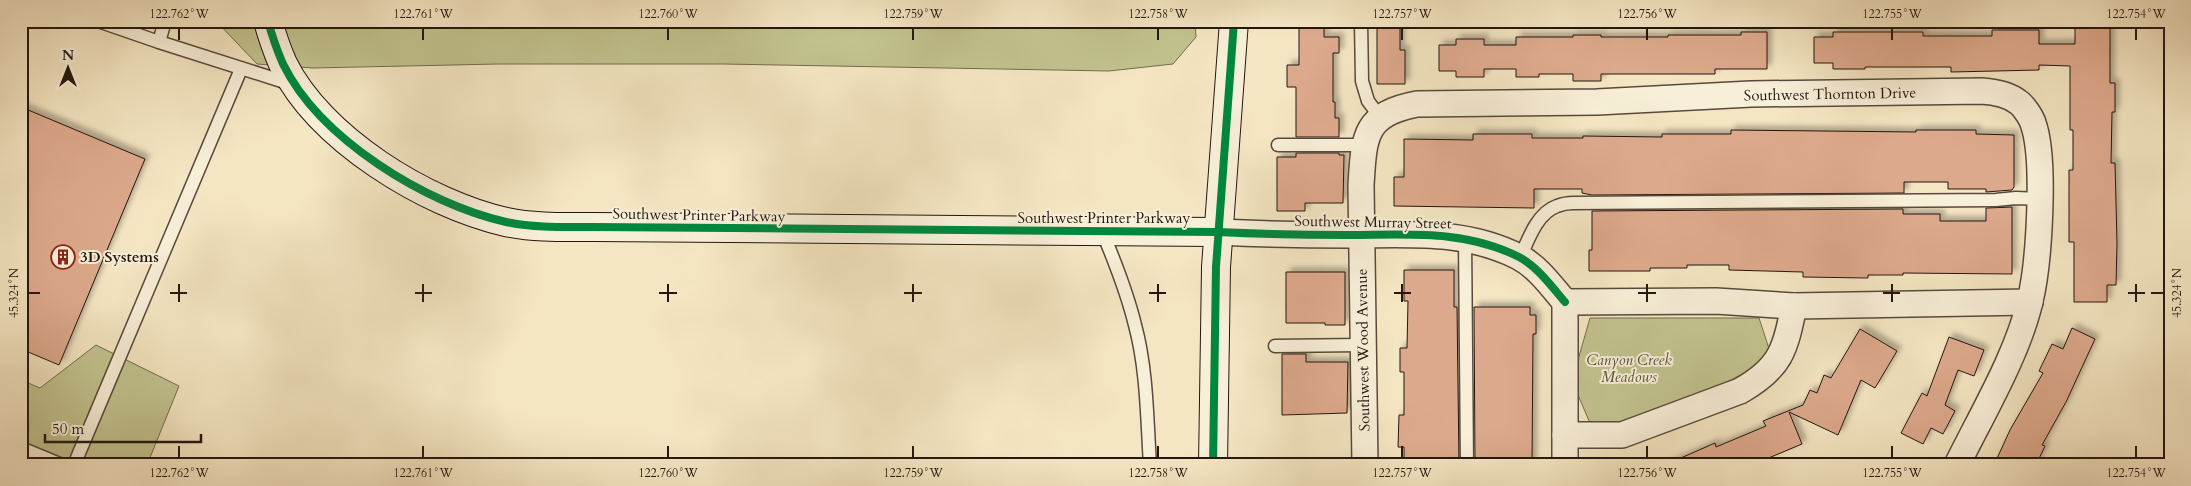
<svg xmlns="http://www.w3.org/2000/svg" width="2191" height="486" viewBox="0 0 2191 486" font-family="Cardo,serif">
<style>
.green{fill:#c2c38f;stroke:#736c4f}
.building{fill:#dda98c;stroke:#24160f;filter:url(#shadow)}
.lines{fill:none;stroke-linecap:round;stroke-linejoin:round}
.lane-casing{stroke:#584a3c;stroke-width:15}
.street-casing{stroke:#584a3c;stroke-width:28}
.secondary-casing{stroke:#24160f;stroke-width:30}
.lane{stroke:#f8efd8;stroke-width:12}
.street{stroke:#f8efd8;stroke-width:25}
.secondary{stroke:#f8efd8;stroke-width:28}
.cycleway-casing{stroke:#f8efd8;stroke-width:11}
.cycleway{stroke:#00873e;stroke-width:8}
.ticks{fill:none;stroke:#24160f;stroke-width:2}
.labels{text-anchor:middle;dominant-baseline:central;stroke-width:4;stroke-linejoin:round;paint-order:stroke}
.street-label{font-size:15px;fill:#24160f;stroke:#f8efd8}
.poi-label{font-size:15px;font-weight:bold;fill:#24160f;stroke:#f8efd8;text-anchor:start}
.park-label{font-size:15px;font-style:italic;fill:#5b533c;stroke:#f8efd8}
.neatline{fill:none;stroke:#24160f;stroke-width:2}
.ticks-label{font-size:12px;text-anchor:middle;fill:#24160f}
</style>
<defs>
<filter id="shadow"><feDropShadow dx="4.5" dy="-4.5" stdDeviation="2.5" flood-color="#0004"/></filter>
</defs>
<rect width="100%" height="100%" fill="#f5e6c3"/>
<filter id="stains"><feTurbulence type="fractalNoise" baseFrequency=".004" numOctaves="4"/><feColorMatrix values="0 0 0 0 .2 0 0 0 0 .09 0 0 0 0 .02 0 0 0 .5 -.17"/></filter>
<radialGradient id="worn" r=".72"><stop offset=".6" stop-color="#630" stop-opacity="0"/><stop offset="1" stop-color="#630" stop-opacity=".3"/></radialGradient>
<!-- green -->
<g class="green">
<path d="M 216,21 L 1195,21 L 1196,37 L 1173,64 L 1109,71 L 723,64 L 498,64 L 313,68 L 257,64 Z"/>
<path d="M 1590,318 L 1759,318 L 1772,358 L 1681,407 L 1593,430 L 1572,381 Z"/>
<path d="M 96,345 L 179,386 L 147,465 L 21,465 L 21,380 L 40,388 Z"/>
</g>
<!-- building -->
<g class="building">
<path d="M 2075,22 L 2110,22 L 2110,83 L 2115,83 L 2115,112 L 2112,112 L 2111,163 L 2115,163 L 2117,243 L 2116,285 L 2107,285 L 2107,302 L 2074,302 L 2074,242 L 2069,242 L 2069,170 L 2073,170 L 2073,130 L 2070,130 L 2070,66 L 2039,65 L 2039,70 L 1951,72 L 1951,67 L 1865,67 L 1865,69 L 1833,69 L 1833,63 L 1814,63 L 1814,37 L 1833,37 L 1833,32 L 1923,32 L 1923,36 L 1992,36 L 1992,30 L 2039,30 L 2039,44 L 2075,44 Z"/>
<path d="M 1299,24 L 1324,24 L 1324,37 L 1339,37 L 1339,53 L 1333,53 L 1333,102 L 1335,102 L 1335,118 L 1339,118 L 1339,137 L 1296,137 L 1296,87 L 1287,87 L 1287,65 L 1299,65 Z"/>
<path d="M 1377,28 L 1400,28 L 1400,50 L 1405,50 L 1405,84 L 1377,84 Z"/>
<path d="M 1741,32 L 1767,32 L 1767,69 L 1715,69 L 1715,74 L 1601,74 L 1601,81 L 1573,81 L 1573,74 L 1539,74 L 1539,77 L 1516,77 L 1516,69 L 1484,69 L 1484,77 L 1456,77 L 1456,71 L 1439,71 L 1439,45 L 1456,45 L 1456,39 L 1484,39 L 1484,45 L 1516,45 L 1516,37 L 1573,37 L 1573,35 L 1601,35 L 1601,37 L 1668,37 L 1668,35 L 1741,35 Z"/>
<path d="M 21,107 L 145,159 L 59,365 L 21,349 Z"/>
<path d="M 1731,130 L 1916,132 L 1916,130 L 1976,130 L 1976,134 L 2014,135 L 2014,187 L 2012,190 L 1986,192 L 1986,189 L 1948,189 L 1948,182 L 1904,182 L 1904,193 L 1592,195 L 1582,193 L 1582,189 L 1534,189 L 1534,208 L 1394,206 L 1394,177 L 1404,177 L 1404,139 L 1473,140 L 1473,134 L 1532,134 L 1532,138 L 1583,138 L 1583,136 L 1662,137 L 1662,134 L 1731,134 Z"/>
<path d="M 1296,153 L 1339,153 L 1339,155 L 1344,155 L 1343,203 L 1305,203 L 1305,211 L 1277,211 L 1277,157 L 1296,157 Z"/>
<path d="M 2012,207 L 2012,274 L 1903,273 L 1903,275 L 1868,275 L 1868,278 L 1803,277 L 1803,272 L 1729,270 L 1729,265 L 1687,265 L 1687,268 L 1650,268 L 1650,271 L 1589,271 L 1589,250 L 1592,250 L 1592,211 L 1903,209 L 1903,214 L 1940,214 L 1940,221 L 1986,221 L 1986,208 Z"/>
<path d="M 1404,270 L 1454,270 L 1454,307 L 1457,307 L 1459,465 L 1404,465 L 1404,447 L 1398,447 L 1399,415 L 1404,415 L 1404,372 L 1400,372 L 1400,348 L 1407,348 L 1408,301 L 1404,301 Z"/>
<path d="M 1286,272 L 1345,272 L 1345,325 L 1325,325 L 1325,323 L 1286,323 Z"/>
<path d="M 1474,307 L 1530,307 L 1530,315 L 1536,315 L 1536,334 L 1533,334 L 1532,465 L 1475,465 Z"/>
<path d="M 2072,328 L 2095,339 L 2066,402 L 2042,445 L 2045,446 L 2036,465 L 1994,465 L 2010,430 L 2043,373 L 2039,371 L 2052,344 L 2063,349 Z"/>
<path d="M 1860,329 L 1897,351 L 1875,388 L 1861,380 L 1838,435 L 1789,412 L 1802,444 L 1752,465 L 1665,465 L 1715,443 L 1716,447 L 1766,426 L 1763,421 L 1803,405 L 1810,390 L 1817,393 L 1824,375 L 1831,378 Z"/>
<path d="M 1949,337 L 1984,350 L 1974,376 L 1958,370 L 1945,405 L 1955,411 L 1943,434 L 1931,428 L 1923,444 L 1901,433 L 1922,393 L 1927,396 Z"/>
<path d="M 1282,354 L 1306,354 L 1306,362 L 1348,362 L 1347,413 L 1282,415 Z"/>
</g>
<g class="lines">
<!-- lane casing -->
<g class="lane-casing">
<g id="lane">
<path d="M 98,21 L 159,42"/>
<path d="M 165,21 L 159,42 L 291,84"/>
<path d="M 1361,22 L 1362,81 L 1368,101 L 1380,117"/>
<path d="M 1278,145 L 1365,145"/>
<path d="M 1102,231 C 1115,262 1127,292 1135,325 C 1147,369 1147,419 1150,465"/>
<path d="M 1465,238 L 1467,465"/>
<path d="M 1520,258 C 1528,240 1537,213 1557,206 C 1562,204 1568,203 1573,203 L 1996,200 L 2016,198 L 2039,199"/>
<path d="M 1275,346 L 1362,345"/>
<path d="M 21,448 L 62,465"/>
<path d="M 74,465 L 241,69"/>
</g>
</g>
<!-- street casing -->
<g class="street-casing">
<g id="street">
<path d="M 1218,232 C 1261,234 1304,235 1348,235 C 1407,235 1464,229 1519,257 C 1538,267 1552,287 1565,302"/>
<path d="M 1565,302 L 1716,301 L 1794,306 L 2030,302"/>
<path d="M 1565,435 L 1622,435 L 1740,391 C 1781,368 1785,350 1794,306"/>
<path d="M 1365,465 L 1361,185 C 1364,136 1364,114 1417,104 L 1597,102 L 1751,94 L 1982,91 C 1995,92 2008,94 2018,102 C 2023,105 2031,117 2033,123 C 2046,159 2039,264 2030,301 C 2018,354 1981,416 1957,465"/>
<path d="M 1565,465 L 1565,302"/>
</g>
</g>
<!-- secondary casing -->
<g class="secondary-casing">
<g id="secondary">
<path d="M 268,21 C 272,36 277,50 283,64 C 320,139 426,204 506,222 C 534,228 564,227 593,227 L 1218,232"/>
<path d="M 1213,465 L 1216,267 L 1234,21"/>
</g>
</g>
<!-- lane -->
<use href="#lane" class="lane"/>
<!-- street -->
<use href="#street" class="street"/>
<!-- secondary -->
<use href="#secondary" class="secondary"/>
<!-- cycleway casing -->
<g class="cycleway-casing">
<g id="cycleway">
<path d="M 268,21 C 272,36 277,50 283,64 C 320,139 426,204 506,222 C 534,228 564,227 593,227 L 1218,232 C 1261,234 1304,235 1348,235 C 1407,235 1464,229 1519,257 C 1538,267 1552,287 1565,302"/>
<path d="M 1213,465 L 1216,267 L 1234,21"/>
</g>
</g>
<!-- cycleway -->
<use href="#cycleway" class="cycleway"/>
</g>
<!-- ticks -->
<path class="ticks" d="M 179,28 L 179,40M 423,28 L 423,40M 668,28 L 668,40M 913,28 L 913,40M 1158,28 L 1158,40M 1402,28 L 1402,40M 1647,28 L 1647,40M 1892,28 L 1892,40M 2136,28 L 2136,40M 179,284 L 179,302M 423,284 L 423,302M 668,284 L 668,302M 913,284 L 913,302M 1158,284 L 1158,302M 1402,284 L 1402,302M 1647,284 L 1647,302M 1892,284 L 1892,302M 2136,284 L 2136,302M 28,293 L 40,293M 170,293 L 187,293M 415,293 L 432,293M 659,293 L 677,293M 904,293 L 922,293M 1149,293 L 1166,293M 1394,293 L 1411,293M 1638,293 L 1656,293M 1883,293 L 1900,293M 2128,293 L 2145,293M 2151,293 L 2164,293M 179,446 L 179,458M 423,446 L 423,458M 668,446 L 668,458M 913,446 L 913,458M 1158,446 L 1158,458M 1402,446 L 1402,458M 1647,446 L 1647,458M 1892,446 L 1892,458M 2136,446 L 2136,458"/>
<!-- icons -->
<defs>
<g id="building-ring" transform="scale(1.25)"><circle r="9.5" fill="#f8efd8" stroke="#8f2418" stroke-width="1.5"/><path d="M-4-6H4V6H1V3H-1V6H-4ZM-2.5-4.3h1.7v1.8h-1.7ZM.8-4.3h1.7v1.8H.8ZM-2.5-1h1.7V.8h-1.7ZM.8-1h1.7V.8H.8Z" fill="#8f2418"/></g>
</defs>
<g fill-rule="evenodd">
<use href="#building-ring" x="63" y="257"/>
</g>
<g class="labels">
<!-- street labels -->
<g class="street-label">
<text transform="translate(1830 94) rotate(-1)">Southwest Thornton Drive</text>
<text transform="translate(699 215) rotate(1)">Southwest Printer Parkway</text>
<text x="1104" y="218">Southwest Printer Parkway</text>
<text transform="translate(1373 222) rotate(1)">Southwest Murray Street</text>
<text transform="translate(1363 350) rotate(-91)">Southwest Wood Avenue</text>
</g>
<!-- poi labels -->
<g class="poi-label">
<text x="80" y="257">3D Systems</text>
</g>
<!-- park labels -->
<g class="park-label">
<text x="1629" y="360">Canyon Creek<tspan x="1629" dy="17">Meadows</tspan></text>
</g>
</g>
<!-- margin -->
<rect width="2191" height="486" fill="none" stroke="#f5e6c3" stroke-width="55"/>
<!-- north arrow -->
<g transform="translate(68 68)" stroke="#f8efd8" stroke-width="4" paint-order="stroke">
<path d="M0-4L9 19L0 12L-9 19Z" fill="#24160f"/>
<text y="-8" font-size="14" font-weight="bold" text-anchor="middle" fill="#24160f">N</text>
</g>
<!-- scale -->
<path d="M45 434v8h156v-8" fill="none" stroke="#24160f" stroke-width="2.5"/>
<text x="52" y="434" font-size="15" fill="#24160f" stroke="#f8efd8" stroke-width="4" paint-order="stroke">50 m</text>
<rect x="28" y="28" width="2136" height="430" class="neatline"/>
<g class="ticks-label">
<text x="179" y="18">122.762°W</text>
<text x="423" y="18">122.761°W</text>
<text x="668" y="18">122.760°W</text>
<text x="913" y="18">122.759°W</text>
<text x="1158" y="18">122.758°W</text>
<text x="1402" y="18">122.757°W</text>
<text x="1647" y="18">122.756°W</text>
<text x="1892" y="18">122.755°W</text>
<text x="2136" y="18">122.754°W</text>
<text transform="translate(14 293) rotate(-90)" y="4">45.324°N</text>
<text transform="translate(2177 293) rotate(-90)" y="4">45.324°N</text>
<text x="179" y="477">122.762°W</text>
<text x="423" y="477">122.761°W</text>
<text x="668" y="477">122.760°W</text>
<text x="913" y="477">122.759°W</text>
<text x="1158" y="477">122.758°W</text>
<text x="1402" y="477">122.757°W</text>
<text x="1647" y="477">122.756°W</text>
<text x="1892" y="477">122.755°W</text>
<text x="2136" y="477">122.754°W</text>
</g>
<rect width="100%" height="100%" filter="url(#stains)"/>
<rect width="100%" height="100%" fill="url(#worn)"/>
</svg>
